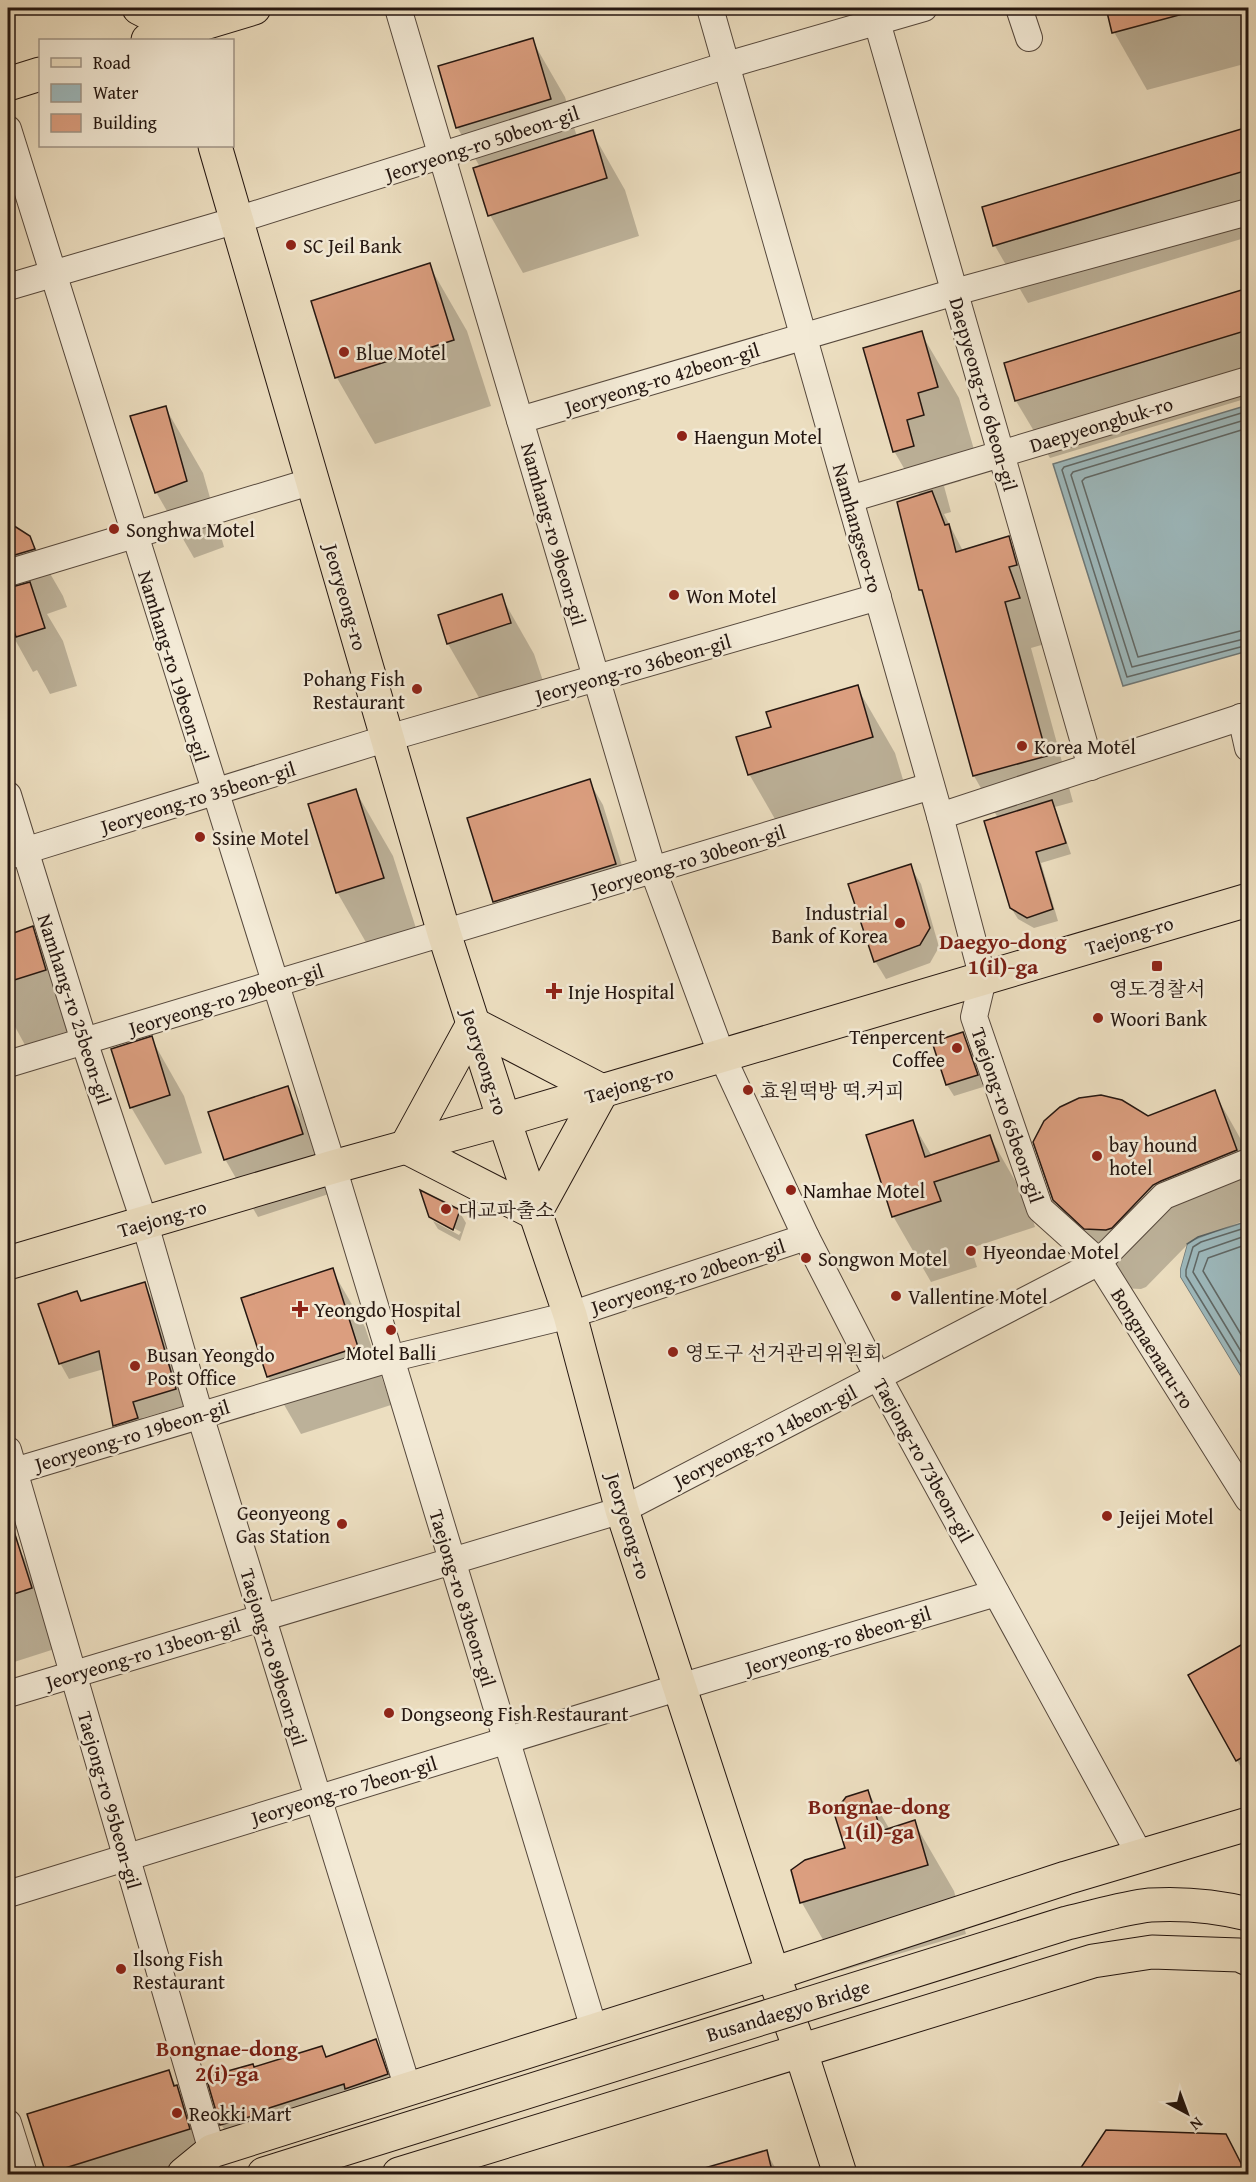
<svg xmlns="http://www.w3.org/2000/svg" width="1256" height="2182" viewBox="0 0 1256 2182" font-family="'Gentium Book Plus','Noto Serif KR',serif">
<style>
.water{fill:#9db9bd;stroke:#6d7878;stroke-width:1.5}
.pier{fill:#ecdec0}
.shadow{fill:#0003}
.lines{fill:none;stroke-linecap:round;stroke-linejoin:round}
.shore{stroke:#606866;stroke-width:1.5}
.building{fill:#db9e7f;stroke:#241610;stroke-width:1.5}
.minor-casing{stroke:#56483c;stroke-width:28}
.major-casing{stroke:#241610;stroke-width:35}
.minor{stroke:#f3ead6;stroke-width:26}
.major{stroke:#ecdec0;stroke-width:33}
.major-bridge-casing{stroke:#241610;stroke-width:35;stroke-linecap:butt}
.major-bridge{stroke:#ecdec0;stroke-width:33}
.poi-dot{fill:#8f2418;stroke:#f3ead6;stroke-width:2}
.labels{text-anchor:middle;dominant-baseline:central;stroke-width:5;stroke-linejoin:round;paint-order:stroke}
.street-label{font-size:20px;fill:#241610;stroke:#f3ead6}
.poi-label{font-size:20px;fill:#241610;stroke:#f3ead6;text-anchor:start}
.quarter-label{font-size:22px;font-weight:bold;fill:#7a1f14;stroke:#f3ead6}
</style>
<rect width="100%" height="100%" fill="#ecdec0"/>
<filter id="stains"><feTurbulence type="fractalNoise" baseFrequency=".00333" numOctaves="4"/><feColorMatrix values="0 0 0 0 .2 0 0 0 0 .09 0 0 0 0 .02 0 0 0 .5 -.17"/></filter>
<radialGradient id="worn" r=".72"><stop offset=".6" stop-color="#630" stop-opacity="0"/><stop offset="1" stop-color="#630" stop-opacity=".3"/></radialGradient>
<!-- water -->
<g class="water">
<path d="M 1248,405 L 1248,651 L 1123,686 L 1053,464 Z"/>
<path d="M 1248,1221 L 1248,1389 L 1180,1277 L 1180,1269 L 1187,1244 L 1198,1237 Z"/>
</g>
<!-- pier -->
<path class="pier" d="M 1187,1244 L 1180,1269 L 1180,1277 L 1248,1389 L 1248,1392 L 1177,1278 L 1177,1269 L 1183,1246 Z"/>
<!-- shadow -->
<g class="shadow">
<path d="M 1107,8 L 1248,8 L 1248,63 L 1147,90 L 1114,32 Z"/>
<path d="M 532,40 L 565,97 L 577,137 L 592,132 L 625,190 L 639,236 L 523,273 L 490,215 L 480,167 L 457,127 Z"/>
<path d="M 1248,129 L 1248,237 L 1028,303 L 995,246 L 984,208 Z"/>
<path d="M 429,265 L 467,331 L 491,406 L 375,444 L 337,378 L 313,302 Z"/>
<path d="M 1248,290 L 1248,398 L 1050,458 L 1016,401 L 1005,364 Z"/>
<path d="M 921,333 L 959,398 L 975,453 L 955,459 L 961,481 L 944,486 L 951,512 L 944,514 L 963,551 L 1008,538 L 1035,584 L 1045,644 L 1031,648 L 1073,802 L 1055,807 L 1071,854 L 1041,863 L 1058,921 L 1034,928 L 1018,919 L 1011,908 L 998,818 L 974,776 L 926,599 L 921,590 L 920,496 L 894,451 Z"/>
<path d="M 165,407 L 203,473 L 224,547 L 194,558 L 156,492 Z"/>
<path d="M 8,522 L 9,525 L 29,537 L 63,596 L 67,607 L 47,614 L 63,641 L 77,686 L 50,694 L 37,670 L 33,672 L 8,627 Z"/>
<path d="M 501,596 L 534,654 L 543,681 L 481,701 L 448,644 Z"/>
<path d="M 857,687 L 895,753 L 910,803 L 787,840 L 749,774 Z"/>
<path d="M 589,781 L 603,805 L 629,888 L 508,925 L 494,902 L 469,819 Z"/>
<path d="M 355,790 L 393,856 L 421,944 L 375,958 L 337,892 Z"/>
<path d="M 910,866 L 921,884 L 939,947 L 930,963 L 886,979 L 875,961 Z"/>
<path d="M 32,928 L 65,986 L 78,1028 L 25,1045 L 8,1014 L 8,936 Z"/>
<path d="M 962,1033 L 969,1045 L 983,1087 L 954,1096 L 947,1085 Z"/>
<path d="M 151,1038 L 184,1096 L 202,1153 L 165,1165 L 131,1107 Z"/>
<path d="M 287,1088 L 320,1146 L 335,1192 L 258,1217 L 225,1159 Z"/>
<path d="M 1214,1092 L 1248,1152 L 1248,1219 L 1195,1240 L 1187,1245 L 1146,1287 L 1141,1289 L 1120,1288 L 1089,1260 L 1054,1200 L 1148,1117 Z"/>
<path d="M 912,1122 L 932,1156 L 990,1137 L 1028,1203 L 1035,1227 L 971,1248 L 977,1267 L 931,1282 L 893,1216 Z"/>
<path d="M 459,1211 L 466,1223 L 460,1241 L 438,1229 L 433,1221 L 459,1235 L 461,1232 L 431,1216 Z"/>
<path d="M 332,1270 L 365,1327 L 391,1405 L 301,1434 L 268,1377 L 243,1299 Z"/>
<path d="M 144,1284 L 153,1300 L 184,1406 L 142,1418 L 146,1435 L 124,1442 L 115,1425 L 104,1369 L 69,1379 L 60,1363 L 82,1302 Z"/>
<path d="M 16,1544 L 50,1601 L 64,1646 L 8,1664 L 8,1547 Z"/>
<path d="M 1248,1643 L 1248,1780 L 1190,1676 Z"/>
<path d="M 868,1792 L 890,1830 L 914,1822 L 954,1891 L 966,1934 L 841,1971 L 802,1903 L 793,1871 L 846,1849 Z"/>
<path d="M 375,2041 L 382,2053 L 393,2086 L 228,2136 L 221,2124 L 254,2068 L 321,2047 L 327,2058 Z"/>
<path d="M 168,2072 L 216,2155 L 222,2174 L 48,2174 L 29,2115 Z"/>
<path d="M 766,2152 L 779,2174 L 687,2174 Z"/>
</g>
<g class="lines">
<!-- shore -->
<g class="shore">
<path d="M 1248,411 L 1064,467 L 1062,470 L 1127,677 L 1248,645"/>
<path d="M 1248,419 L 1073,472 L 1071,475 L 1132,667 L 1248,638"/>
<path d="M 1248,428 L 1085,478 L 1082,481 L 1138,657 L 1248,629"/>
<path d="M 1248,1227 L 1201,1242 L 1193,1247 L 1186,1270 L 1186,1276 L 1248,1377"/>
<path d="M 1248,1235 L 1199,1252 L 1193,1272 L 1248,1363"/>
<path d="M 1248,1244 L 1208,1258 L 1203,1271 L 1248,1346"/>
</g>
</g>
<!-- building -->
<g class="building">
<path d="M 1106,8 L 1182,8 L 1183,14 L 1112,33 Z"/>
<path d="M 533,38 L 551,99 L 456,128 L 438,66 Z"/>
<path d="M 1248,127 L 1248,170 L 993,246 L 982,207 Z"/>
<path d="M 593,130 L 607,178 L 488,216 L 473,168 Z"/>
<path d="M 430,263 L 454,340 L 335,378 L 311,301 Z"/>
<path d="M 1248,288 L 1248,330 L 1015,401 L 1004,363 Z"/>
<path d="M 922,331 L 938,387 L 918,393 L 924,415 L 907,420 L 914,446 L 893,452 L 863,348 Z"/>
<path d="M 166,406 L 187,481 L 155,493 L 130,416 Z"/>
<path d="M 932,491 L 945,525 L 949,524 L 956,552 L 1009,536 L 1017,565 L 1009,567 L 1020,598 L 1005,602 L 1047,756 L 973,776 L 922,590 L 919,590 L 897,502 Z"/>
<path d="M 8,522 L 30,536 L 35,549 L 8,557 Z"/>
<path d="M 30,582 L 45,628 L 16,637 L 8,611 L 8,588 Z"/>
<path d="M 502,594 L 511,623 L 447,644 L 438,615 Z"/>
<path d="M 858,685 L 873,737 L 748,775 L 736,737 L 771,727 L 766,712 Z"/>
<path d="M 590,779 L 616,864 L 493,902 L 467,818 Z"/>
<path d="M 356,789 L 384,878 L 336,893 L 308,804 Z"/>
<path d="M 1052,800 L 1066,843 L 1036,852 L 1053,909 L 1027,918 L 1010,908 L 984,821 Z"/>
<path d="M 911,864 L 930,928 L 920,945 L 874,962 L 848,884 Z"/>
<path d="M 33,926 L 46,970 L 8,982 L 8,935 Z"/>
<path d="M 963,1032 L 978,1075 L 946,1085 L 932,1042 Z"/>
<path d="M 152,1036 L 170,1095 L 130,1108 L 111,1049 Z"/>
<path d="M 288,1086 L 303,1134 L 224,1160 L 208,1112 Z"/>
<path d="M 1215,1090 L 1237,1150 L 1161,1181 L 1153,1185 L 1112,1228 L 1106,1230 L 1084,1229 L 1053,1200 L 1033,1142 L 1044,1121 L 1060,1107 L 1079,1098 L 1101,1095 L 1122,1100 L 1148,1116 Z"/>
<path d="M 913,1120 L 925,1157 L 990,1135 L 999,1161 L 934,1182 L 941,1201 L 892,1217 L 866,1135 Z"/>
<path d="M 420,1190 L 460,1210 L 453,1230 L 429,1217 Z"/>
<path d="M 333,1268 L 358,1347 L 267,1377 L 241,1298 Z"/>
<path d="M 145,1282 L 176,1389 L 133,1402 L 138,1418 L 113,1426 L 99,1351 L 59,1364 L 38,1304 L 77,1291 L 81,1301 Z"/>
<path d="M 12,1525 L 32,1588 L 8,1596 L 8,1526 Z"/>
<path d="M 1248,1641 L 1248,1754 L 1236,1761 L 1188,1675 Z"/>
<path d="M 868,1790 L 881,1831 L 915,1820 L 928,1865 L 800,1903 L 791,1870 L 805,1860 L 845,1848 L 834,1813 L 846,1797 Z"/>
<path d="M 376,2039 L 388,2074 L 345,2089 L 344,2084 L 266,2109 L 267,2112 L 220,2125 L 206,2077 L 253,2064 L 254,2067 L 322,2046 L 326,2057 Z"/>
<path d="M 169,2070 L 174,2086 L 177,2085 L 190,2129 L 46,2174 L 27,2114 Z"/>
<path d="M 1106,2130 L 1226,2134 L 1247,2175 L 1076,2175 Z"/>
<path d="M 767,2150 L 773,2175 L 702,2175 L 701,2169 Z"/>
</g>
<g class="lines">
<!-- minor casing -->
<g class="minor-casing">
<g id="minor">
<path d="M 398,8 L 653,870 L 722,1056 L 806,1237 L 878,1377 L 1141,1857"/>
<path d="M 873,8 L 1091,767"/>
<path d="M 1019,8 L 1029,38"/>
<path d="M 8,129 L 333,1167 L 594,2029"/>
<path d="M 8,287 L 237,220 L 727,65 L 924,8"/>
<path d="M 520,420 L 955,292 L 1248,212"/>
<path d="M 850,499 L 1248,380"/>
<path d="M 8,573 L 313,481"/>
<path d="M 1241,717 L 1248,748"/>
<path d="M 8,795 L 84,1041 L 145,1224 L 200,1415 L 408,2089"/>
<path d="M 940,816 L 1248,715"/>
<path d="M 8,856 L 388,738 L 878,597"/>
<path d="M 8,1064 L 931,786"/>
<path d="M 1248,1162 L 1164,1196 L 1099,1262 L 1248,1499"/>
<path d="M 8,1450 L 212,2151"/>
<path d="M 8,1473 L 389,1359 L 570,1315 L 806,1237"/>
<path d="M 8,1694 L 622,1510 L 1099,1262 L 1040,1209 L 974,1017 L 983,979 L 940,816 L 710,8"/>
<path d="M 8,1894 L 680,1687 L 996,1593"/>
<path d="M 8,2123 L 24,2174"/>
</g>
</g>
<!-- major casing -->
<g class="major-casing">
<g id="major">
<path d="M 139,8 L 182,30 L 185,40"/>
<path d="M 148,40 L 254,8"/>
<path d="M 8,84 L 40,74"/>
<path d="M 215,146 L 444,933 L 504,1120 L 570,1315 L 622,1510 L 773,1974 L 801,2052 L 840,2174"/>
<path d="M 473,1024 L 602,1091"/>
<path d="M 406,1147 L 535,1213"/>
<path d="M 406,1147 L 473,1024"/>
<path d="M 535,1213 L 602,1091"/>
<path d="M 8,1263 L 333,1167 L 504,1120 L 1248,900"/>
<path d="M 184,2174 L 212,2151 L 773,1974 L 1066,1878 L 1248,1824"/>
<path d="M 264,2174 L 334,2152"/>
<path d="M 399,2174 L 1093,1961 L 1152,1952 L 1239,1955 L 1248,1959"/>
</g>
</g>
<!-- minor -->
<use href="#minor" class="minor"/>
<!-- major -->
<use href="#major" class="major"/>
<!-- major-bridge casing -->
<g class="major-bridge-casing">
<path id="major-bridge" d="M 334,2152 L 1067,1923 C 1094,1917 1123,1908 1150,1905 C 1184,1903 1216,1906 1248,1914"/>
</g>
<!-- major-bridge -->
<use href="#major-bridge" class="major-bridge"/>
</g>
<!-- markers -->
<g class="poi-dot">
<circle cx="291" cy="245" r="6"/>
<circle cx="344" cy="352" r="6"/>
<circle cx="682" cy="436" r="6"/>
<circle cx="114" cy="529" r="6"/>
<circle cx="674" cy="595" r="6"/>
<circle cx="417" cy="689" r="6"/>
<circle cx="1022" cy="746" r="6"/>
<circle cx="200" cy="837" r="6"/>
<circle cx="900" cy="923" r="6"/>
<rect x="1151" y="960" width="12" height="12" rx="3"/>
<path d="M551 982h6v6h6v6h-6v6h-6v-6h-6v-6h6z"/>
<circle cx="1098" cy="1018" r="6"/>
<circle cx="957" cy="1048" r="6"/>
<circle cx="748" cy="1090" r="6"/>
<circle cx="1097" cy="1156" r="6"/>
<circle cx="791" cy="1190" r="6"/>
<circle cx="446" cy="1209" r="6"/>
<circle cx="971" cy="1251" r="6"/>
<circle cx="806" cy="1258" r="6"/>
<circle cx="896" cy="1296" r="6"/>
<path d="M297 1300h6v6h6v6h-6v6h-6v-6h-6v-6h6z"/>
<circle cx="391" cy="1330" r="6"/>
<circle cx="673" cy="1352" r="6"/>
<circle cx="135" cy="1366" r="6"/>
<circle cx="1107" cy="1516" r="6"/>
<circle cx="342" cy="1524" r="6"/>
<circle cx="389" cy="1713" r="6"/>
<circle cx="121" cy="1969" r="6"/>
<circle cx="177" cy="2113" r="6"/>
</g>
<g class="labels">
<!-- street labels -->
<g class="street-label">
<text transform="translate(482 143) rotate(-18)">Jeoryeong-ro 50beon-gil</text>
<text transform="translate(662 378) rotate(-17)">Jeoryeong-ro 42beon-gil</text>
<text transform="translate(984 394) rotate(74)">Daepyeong-ro 6beon-gil</text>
<text transform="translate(1101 424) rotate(-17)">Daepyeongbuk-ro</text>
<text transform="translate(858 528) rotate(74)">Namhangseo-ro</text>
<text transform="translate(554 534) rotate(74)">Namhang-ro 9beon-gil</text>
<text transform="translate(346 597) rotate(74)">Jeoryeong-ro</text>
<text transform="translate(174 666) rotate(73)">Namhang-ro 19beon-gil</text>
<text transform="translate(633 668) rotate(-16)">Jeoryeong-ro 36beon-gil</text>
<text transform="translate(198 797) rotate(-17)">Jeoryeong-ro 35beon-gil</text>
<text transform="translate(688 860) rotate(-17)">Jeoryeong-ro 30beon-gil</text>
<text transform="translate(1129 935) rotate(-17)">Taejong-ro</text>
<text transform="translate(226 999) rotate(-17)">Jeoryeong-ro 29beon-gil</text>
<text transform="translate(75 1009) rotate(72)">Namhang-ro 25beon-gil</text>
<text transform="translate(485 1062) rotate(72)">Jeoryeong-ro</text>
<text transform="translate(629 1084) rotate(-16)">Taejong-ro</text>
<text transform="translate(1008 1115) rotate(71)">Taejong-ro 65beon-gil</text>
<text transform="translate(162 1218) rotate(-16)">Taejong-ro</text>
<text transform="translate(688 1276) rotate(-18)">Jeoryeong-ro 20beon-gil</text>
<text transform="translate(1153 1348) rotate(58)">Bongnaenaru-ro</text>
<text transform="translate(132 1435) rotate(-17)">Jeoryeong-ro 19beon-gil</text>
<text transform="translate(765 1436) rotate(-27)">Jeoryeong-ro 14beon-gil</text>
<text transform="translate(924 1460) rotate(61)">Taejong-ro 73beon-gil</text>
<text transform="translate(629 1526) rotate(73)">Jeoryeong-ro</text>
<text transform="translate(463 1598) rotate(73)">Taejong-ro 83beon-gil</text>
<text transform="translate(838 1640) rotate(-17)">Jeoryeong-ro 8beon-gil</text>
<text transform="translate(143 1653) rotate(-17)">Jeoryeong-ro 13beon-gil</text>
<text transform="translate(274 1657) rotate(73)">Taejong-ro 89beon-gil</text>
<text transform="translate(344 1790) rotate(-17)">Jeoryeong-ro 7beon-gil</text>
<text transform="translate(110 1800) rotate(74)">Taejong-ro 95beon-gil</text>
<text transform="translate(788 2010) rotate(-17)">Busandaegyo Bridge</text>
</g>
<!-- poi labels -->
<g class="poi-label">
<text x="303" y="245">SC Jeil Bank</text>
<text x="356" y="352">Blue Motel</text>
<text x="694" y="436">Haengun Motel</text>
<text x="126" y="529">Songhwa Motel</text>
<text x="686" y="595">Won Motel</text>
<text x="405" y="678" text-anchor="end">Pohang Fish<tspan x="405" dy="23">Restaurant</tspan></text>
<text x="1034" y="746">Korea Motel</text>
<text x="212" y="837">Ssine Motel</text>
<text x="888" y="912" text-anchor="end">Industrial<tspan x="888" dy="23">Bank of Korea</tspan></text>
<text x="1157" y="988" text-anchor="middle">영도경찰서</text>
<text x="568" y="991">Inje Hospital</text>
<text x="1110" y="1018">Woori Bank</text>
<text x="945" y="1036" text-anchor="end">Tenpercent<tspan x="945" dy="23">Coffee</tspan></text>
<text x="760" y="1090">효원떡방 떡.커피</text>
<text x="1109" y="1144">bay hound<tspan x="1109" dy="23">hotel</tspan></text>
<text x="803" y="1190">Namhae Motel</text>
<text x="458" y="1209">대교파출소</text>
<text x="983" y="1251">Hyeondae Motel</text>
<text x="818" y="1258">Songwon Motel</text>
<text x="908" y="1296">Vallentine Motel</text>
<text x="314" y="1309">Yeongdo Hospital</text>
<text x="391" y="1352" text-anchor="middle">Motel Balli</text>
<text x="685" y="1352">영도구 선거관리위원회</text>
<text x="147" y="1354">Busan Yeongdo<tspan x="147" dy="23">Post Office</tspan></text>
<text x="330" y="1512" text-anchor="end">Geonyeong<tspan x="330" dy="23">Gas Station</tspan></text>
<text x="1119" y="1516">Jeijei Motel</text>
<text x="401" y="1713">Dongseong Fish Restaurant</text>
<text x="133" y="1958">Ilsong Fish<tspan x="133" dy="23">Restaurant</tspan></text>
<text x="189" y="2113">Reokki Mart</text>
</g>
<!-- quarter labels -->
<g class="quarter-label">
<text x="1003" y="941">Daegyo-dong<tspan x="1003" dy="25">1(il)-ga</tspan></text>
<text x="879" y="1806">Bongnae-dong<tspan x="879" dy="25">1(il)-ga</tspan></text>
<text x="227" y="2048">Bongnae-dong<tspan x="227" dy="25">2(i)-ga</tspan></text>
</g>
</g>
<!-- margin -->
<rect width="1256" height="2182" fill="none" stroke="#ecdec0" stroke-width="30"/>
<rect x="9" y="9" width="1238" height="2164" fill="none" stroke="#241610" stroke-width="3"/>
<rect x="15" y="15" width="1226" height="2152" fill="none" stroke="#241610" stroke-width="1.5"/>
<!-- legend -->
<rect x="39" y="39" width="195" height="108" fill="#f3ead6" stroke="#a09587" stroke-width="1.5"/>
<rect x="51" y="58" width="30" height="9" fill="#ecdec0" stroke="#a09587" stroke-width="1.5"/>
<text x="93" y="69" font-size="18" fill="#241610">Road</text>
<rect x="51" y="84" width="30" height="18" fill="#9db9bd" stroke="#a09587" stroke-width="1.5"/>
<text x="93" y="99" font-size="18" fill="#241610">Water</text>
<rect x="51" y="114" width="30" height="18" fill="#db9e7f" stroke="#a09587" stroke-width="1.5"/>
<text x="93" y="129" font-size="18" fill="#241610">Building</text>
<!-- north arrow -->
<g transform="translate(1187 2113) rotate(139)" stroke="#f3ead6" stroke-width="4.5" paint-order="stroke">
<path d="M0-4.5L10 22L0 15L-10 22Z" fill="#241610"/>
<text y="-9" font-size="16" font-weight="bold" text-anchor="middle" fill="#241610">N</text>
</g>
<rect width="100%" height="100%" filter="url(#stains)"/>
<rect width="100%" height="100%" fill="url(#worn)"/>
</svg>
